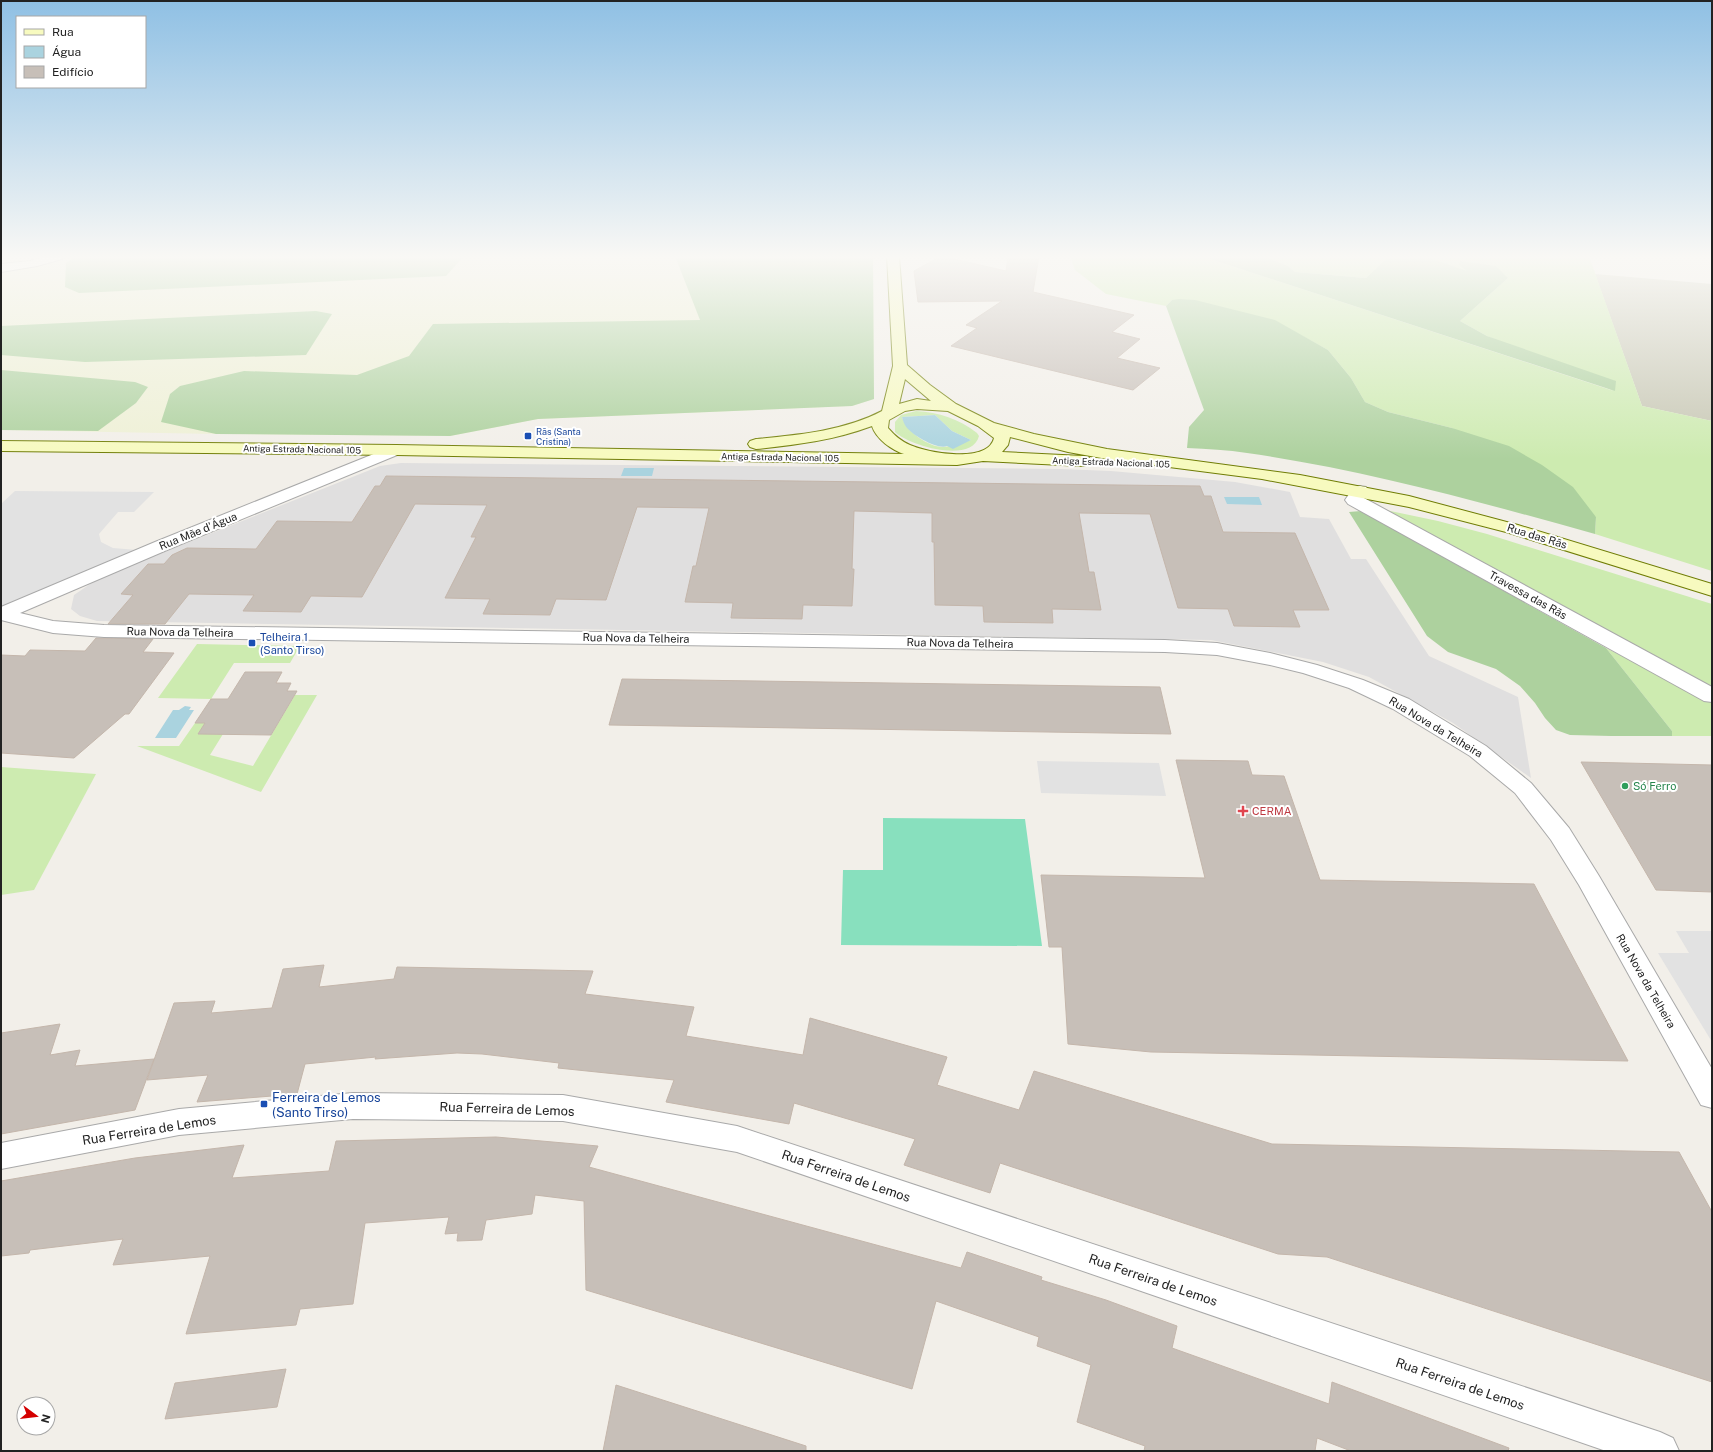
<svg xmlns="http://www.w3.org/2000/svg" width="1713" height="1452" viewBox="0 0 1713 1452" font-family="'Public Sans',sans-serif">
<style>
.residential{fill:#e0dfdf}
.construction{fill:#c7c7b4}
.farmland{fill:#eef0d5}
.grass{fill:#cdebb0;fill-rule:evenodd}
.forest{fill:#add19e}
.pitch{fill:#88e0be}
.parking{fill:#e2e2e2}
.water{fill:#aad3df}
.building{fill:#c7bfb8;stroke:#c4b6ab}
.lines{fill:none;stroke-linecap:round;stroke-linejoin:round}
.minor-casing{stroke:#a9a9a9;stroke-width:2}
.tertiary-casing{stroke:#a9a9a9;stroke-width:2}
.secondary-casing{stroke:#707d05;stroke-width:2}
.minor{fill:#fff;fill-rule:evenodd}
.tertiary{fill:#fff;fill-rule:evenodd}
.secondary{fill:#f7fabf;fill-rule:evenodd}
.transit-dot{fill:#1a4fb4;stroke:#fff;stroke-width:1.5}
.leisure-dot{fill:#2e9e5b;stroke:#fff;stroke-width:1.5}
.health-dot{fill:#e0444e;stroke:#fff;stroke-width:1.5}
.labels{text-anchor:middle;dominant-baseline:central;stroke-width:4;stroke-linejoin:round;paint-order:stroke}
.far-transit-label{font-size:9px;fill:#164399;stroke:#fff;text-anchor:start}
.far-street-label{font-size:9px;fill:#222;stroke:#fff}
.street-label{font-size:11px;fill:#222;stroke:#fff}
.transit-label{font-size:11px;fill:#164399;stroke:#fff;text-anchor:start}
.leisure-label{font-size:11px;fill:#27864d;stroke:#fff;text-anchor:start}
.health-label{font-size:11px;fill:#be3a42;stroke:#fff;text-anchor:start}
.near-transit-label{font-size:13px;fill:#164399;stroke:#fff;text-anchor:start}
.near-street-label{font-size:13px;fill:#222;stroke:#fff}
</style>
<rect width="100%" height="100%" fill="#f2efe9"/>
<!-- residential -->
<path class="residential" d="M 401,463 L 1061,469 L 1111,471 L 1235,482 L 1290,492 L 1300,517 L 1329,519 L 1351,559 L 1366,559 L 1429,656 L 1518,697 L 1531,778 L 1453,723 L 1369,677 L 1323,662 L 1211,640 L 97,621 L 80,616 L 71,609 L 74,595 L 99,578 L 380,466 Z"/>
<!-- construction -->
<path class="construction" d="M 1595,274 L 1712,284 L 1712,421 L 1642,406 Z"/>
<!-- farmland -->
<path class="farmland" d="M 64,256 L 873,256 L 874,399 L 852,406 L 538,419 L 450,436 L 216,434 L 1,430 L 1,269 L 43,264 Z"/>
<!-- grass -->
<g class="grass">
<path d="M 1070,256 L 1201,256 L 1614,391 L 1487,336 L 1460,321 L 1508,278 L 1468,272 L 1430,258 L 1387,259 L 1366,278 L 1295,272 L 1288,266 L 1263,256 L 1589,256 L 1642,406 L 1712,421 L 1712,571 L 1595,534 L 1596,517 L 1452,428 L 1388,412 L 1365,402 L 1351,378 L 1328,350 L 1275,321 L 1172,300 L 1166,306 L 1106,294 L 1075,270 Z"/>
<path d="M 916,411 C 939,412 959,419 977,433 L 979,436 C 972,464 910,446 895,432 L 895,422 L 901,415 ZM 935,415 L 952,431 L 971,440 C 963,442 951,447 943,447 C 928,447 906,431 902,417 Z"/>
<path d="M 1376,508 L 1438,521 L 1487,534 L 1712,604 L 1712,690 Z"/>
<path d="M 197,644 L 300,646 L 290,663 L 234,663 L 211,699 L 158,698 Z"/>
<path d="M 1606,648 L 1712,701 L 1712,736 L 1672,736 L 1672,731 Z"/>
<path d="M 295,695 L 317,695 L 261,792 L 137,746 L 179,746 L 195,723 L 205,723 L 198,734 L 223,734 L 210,755 L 253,766 Z"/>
<path d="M 1,767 L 96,774 L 34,890 L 1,895 Z"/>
</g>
<!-- forest -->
<g class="forest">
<path d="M 76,256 L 464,256 L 446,276 L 79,293 L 65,287 L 66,263 Z"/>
<path d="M 675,256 L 873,256 L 874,399 L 852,406 L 538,419 L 450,436 L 216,434 L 161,422 L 170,394 L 180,386 L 244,371 L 357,375 L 409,356 L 433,324 L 700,320 Z"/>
<path d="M 1201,256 L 1263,256 L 1288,266 L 1295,272 L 1366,278 L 1386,259 L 1430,258 L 1467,271 L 1459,265 L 1460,261 L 1496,266 L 1508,278 L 1460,321 L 1487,336 L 1616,381 L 1615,391 Z"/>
<path d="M 1179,299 L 1195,300 L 1275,320 L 1328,350 L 1351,378 L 1365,402 L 1388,412 L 1452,428 L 1509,446 L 1542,465 L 1573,487 L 1596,517 L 1595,534 C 1480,502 1366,470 1247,453 C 1228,450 1207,449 1187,448 L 1189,427 L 1204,410 L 1166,306 L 1172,300 Z"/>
<path d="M 316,311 L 332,314 L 306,355 L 85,362 L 1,355 L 1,326 Z"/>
<path d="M 1,370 L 135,382 L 148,387 L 136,403 L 98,431 L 1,430 Z"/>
<path d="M 1361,511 L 1606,648 L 1672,731 L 1672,736 L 1611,736 L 1570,735 L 1556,730 L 1545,718 L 1535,703 L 1520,686 L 1496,669 L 1448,652 L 1427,636 L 1349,512 Z"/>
</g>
<!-- pitch -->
<path class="pitch" d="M 883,818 L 1025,819 L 1042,946 L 841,945 L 843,870 L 883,870 Z"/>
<!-- parking -->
<g class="parking">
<path d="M 15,491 L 154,492 L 134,512 L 118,512 L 99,534 L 101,542 L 113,548 L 137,550 L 1,607 L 1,504 Z"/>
<path d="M 1037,761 L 1159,763 L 1166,796 L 1041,793 Z"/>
<path d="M 1676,931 L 1712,931 L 1712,1042 L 1658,953 L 1689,953 Z"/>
</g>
<!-- water -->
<g class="water">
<path d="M 935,415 L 952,431 L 971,440 L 953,449 L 947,446 C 938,450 914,436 907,428 C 904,424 903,421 902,417 Z"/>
<path d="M 624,468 L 654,468 L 652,476 L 621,476 Z"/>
<path d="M 1224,497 L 1259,497 L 1262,505 L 1227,504 Z"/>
<path d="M 185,706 L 191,707 L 189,710 L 194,710 L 176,738 L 155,738 L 173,710 L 179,710 Z"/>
</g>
<!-- building -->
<g class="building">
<path d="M 941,256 L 1006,271 L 1008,256 L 1039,256 L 1033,292 L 1134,315 L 1112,332 L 1140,339 L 1117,358 L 1160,368 L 1133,390 L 951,346 L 977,328 L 966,325 L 1002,301 L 918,302 L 914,271 Z"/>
<path d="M 386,476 L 1200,486 L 1204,496 L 1211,496 L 1223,532 L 1295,533 L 1329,610 L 1293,610 L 1300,627 L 1234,626 L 1228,609 L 1178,608 L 1150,514 L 1079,513 L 1089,572 L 1094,572 L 1101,610 L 1052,609 L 1053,623 L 984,622 L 983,606 L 935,605 L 934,542 L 932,542 L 932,513 L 854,511 L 852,569 L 854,569 L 852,606 L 803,605 L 802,619 L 731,618 L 733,603 L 685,602 L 693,566 L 696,566 L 709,508 L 637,507 L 606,600 L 556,599 L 550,615 L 483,614 L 490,599 L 445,598 L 476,537 L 471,537 L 487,505 L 415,504 L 362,597 L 311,596 L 301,612 L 243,611 L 254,595 L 189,594 L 165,624 L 108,624 L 133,595 L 121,594 L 148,564 L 164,564 L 172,555 L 187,548 L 256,549 L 277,521 L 352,522 L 375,486 L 380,486 Z"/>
<path d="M 96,638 L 153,639 L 143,652 L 174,653 L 129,714 L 125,714 L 74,758 L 1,753 L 1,655 L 25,656 L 30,650 L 85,651 Z"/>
<path d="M 245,672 L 282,672 L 276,683 L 291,683 L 287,691 L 297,691 L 271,735 L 198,734 L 205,723 L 195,723 L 211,699 L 228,699 Z"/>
<path d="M 622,679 L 1160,687 L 1171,734 L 609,725 Z"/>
<path d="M 1176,760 L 1248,761 L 1252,775 L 1284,776 L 1320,880 L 1534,884 L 1628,1061 L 1151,1052 L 1068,1044 L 1062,947 L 1049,947 L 1041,875 L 1205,878 Z"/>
<path d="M 1581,762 L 1712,765 L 1712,892 L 1656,890 Z"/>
<path d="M 324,965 L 319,987 L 394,979 L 397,967 L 593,971 L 585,994 L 694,1007 L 686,1036 L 803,1055 L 810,1018 L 947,1057 L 937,1085 L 1019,1110 L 1034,1071 L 1272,1144 L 1679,1152 L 1712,1212 L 1712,1382 L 1327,1257 L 1278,1254 L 1000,1163 L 990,1193 L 904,1165 L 915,1139 L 794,1103 L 789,1124 L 666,1102 L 674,1080 L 558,1068 L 559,1063 L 482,1054 L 457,1053 L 375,1059 L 376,1057 L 305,1064 L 297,1094 L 197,1102 L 208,1075 L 147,1080 L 174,1003 L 215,1001 L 211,1013 L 272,1008 L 283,969 Z"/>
<path d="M 60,1024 L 50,1055 L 80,1050 L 75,1066 L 154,1059 L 135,1110 L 1,1134 L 1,1033 Z"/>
<path d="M 496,1137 L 598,1146 L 589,1167 L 961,1268 L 967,1252 L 1042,1277 L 1041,1280 L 1106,1300 L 1177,1326 L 1172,1348 L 1329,1404 L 1332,1382 L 1509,1448 L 1508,1451 L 1351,1451 L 1317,1438 L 1315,1451 L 1144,1451 L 1145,1446 L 1077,1422 L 1091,1365 L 1037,1346 L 1039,1337 L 936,1301 L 912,1389 L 586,1290 L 584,1201 L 535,1195 L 532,1214 L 486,1220 L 482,1240 L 457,1241 L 458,1233 L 445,1234 L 449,1217 L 365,1223 L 353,1304 L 300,1309 L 296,1325 L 186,1334 L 210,1256 L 113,1265 L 123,1239 L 30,1250 L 29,1253 L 1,1256 L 1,1181 L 135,1158 L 244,1145 L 232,1178 L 329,1171 L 336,1141 Z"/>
<path d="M 286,1369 L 277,1407 L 165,1419 L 175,1383 Z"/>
<path d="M 616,1385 L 806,1446 L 806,1451 L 603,1451 Z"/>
</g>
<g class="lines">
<!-- minor casing -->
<g class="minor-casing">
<g id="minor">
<path d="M 48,256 L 64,256 L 62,259 L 37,266 L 1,272 L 1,264 L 30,261 Z"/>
<path d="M 1360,486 L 1366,487 L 1369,491 L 1364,498 L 1712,687 L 1712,702 L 1704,701 L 1348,504 L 1345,500 L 1354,487 Z"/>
</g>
</g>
<!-- tertiary casing -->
<g class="tertiary-casing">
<g id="tertiary">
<path d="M 396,445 L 402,447 L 404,450 L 402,453 L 167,550 L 20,613 L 53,621 L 104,625 L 1165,640 L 1217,643 L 1270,653 L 1317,665 L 1363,680 L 1409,699 L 1486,746 L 1531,783 L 1569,828 L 1599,876 L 1712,1069 L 1712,1108 L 1701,1105 L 1579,885 L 1551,840 L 1515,793 L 1470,756 L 1393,709 L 1349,688 L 1303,673 L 1270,665 L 1217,655 L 1165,652 L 104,637 L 53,633 L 1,620 L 1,607 L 155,542 Z"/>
<path d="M 353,1093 L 563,1095 L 737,1126 L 1660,1432 L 1673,1438 L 1679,1451 L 1606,1451 L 737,1152 L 563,1121 L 353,1119 L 179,1135 L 1,1169 L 1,1143 L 179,1109 Z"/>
</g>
</g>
<!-- secondary casing -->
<g class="secondary-casing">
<path id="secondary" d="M 887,256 L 899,256 L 907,365 L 930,385 L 956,404 L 994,423 L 1034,434 L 1107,449 L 1300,475 L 1409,496 L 1518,525 L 1712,584 L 1712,596 L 1506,532 L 1409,507 L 1262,479 L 1107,459 L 1068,452 L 1010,437 L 1008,445 L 1002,452 L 1083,456 L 1089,458 L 1091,461 L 1089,464 L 1083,466 L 983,461 L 957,465 L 396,455 L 1,451 L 1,441 L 396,445 L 904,454 C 892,450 876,439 872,426 C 835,440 796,445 756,449 L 750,447 L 748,444 L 750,441 L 756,439 C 798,435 844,431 882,411 L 893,366 ZM 905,379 L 931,401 L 917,399 L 899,404 ZM 917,409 L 948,411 L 978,426 L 994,438 C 988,464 928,453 910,445 C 901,441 894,435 888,428 L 889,420 L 905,411 Z"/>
</g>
<!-- minor -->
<use href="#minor" class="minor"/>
<!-- tertiary -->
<use href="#tertiary" class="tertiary"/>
<!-- secondary -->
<use href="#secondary" class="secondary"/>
</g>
<!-- sky -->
<linearGradient id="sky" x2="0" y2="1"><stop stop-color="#8fc0e4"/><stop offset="0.56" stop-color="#f9f8f5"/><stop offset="1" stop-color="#f9f8f5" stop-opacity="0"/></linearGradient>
<rect width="1713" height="459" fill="url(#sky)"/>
<!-- markers -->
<g class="transit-dot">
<rect x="524" y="432" width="8" height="8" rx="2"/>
<rect x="248" y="639" width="8" height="8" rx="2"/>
<rect x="260" y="1100" width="8" height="8" rx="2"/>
</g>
<circle class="leisure-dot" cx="1625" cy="786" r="4"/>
<path class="health-dot" d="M1241 805h4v4h4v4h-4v4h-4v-4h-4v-4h4z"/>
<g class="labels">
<!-- far-transit labels -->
<g class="far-transit-label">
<text x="536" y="431">Rãs (Santa<tspan x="536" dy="10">Cristina)</tspan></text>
</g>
<!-- far-street labels -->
<g class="far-street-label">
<text transform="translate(302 449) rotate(1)">Antiga Estrada Nacional 105</text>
<text transform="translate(780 457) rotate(1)">Antiga Estrada Nacional 105</text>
<text transform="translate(1111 462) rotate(2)">Antiga Estrada Nacional 105</text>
</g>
<!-- street labels -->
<g class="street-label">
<text transform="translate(198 531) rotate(-22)">Rua Mãe d'Água</text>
<text transform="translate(1537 536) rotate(17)">Rua das Rãs</text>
<text transform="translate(1528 595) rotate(29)">Travessa das Rãs</text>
<text transform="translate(180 632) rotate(1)">Rua Nova da Telheira</text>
<text transform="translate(636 638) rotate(1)">Rua Nova da Telheira</text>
<text transform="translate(960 643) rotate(1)">Rua Nova da Telheira</text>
<text transform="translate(1436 727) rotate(31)">Rua Nova da Telheira</text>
<text transform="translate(1646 981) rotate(60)">Rua Nova da Telheira</text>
</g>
<!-- transit labels -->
<g class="transit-label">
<text x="260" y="637">Telheira 1<tspan x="260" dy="13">(Santo Tirso)</tspan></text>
</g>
<!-- leisure labels -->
<g class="leisure-label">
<text x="1633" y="786">Só Ferro</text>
</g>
<!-- health labels -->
<g class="health-label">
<text x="1252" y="811">CERMA</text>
</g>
<!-- near-transit labels -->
<g class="near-transit-label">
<text x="272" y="1097">Ferreira de Lemos<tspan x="272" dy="15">(Santo Tirso)</tspan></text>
</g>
<!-- near-street labels -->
<g class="near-street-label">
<text transform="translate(507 1109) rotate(2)">Rua Ferreira de Lemos</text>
<text transform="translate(149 1130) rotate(-9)">Rua Ferreira de Lemos</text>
<text transform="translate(846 1176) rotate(19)">Rua Ferreira de Lemos</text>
<text transform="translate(1153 1280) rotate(19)">Rua Ferreira de Lemos</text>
<text transform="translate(1460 1384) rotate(19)">Rua Ferreira de Lemos</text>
</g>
</g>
<!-- border -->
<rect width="1713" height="1452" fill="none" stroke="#222222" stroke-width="4"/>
<!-- legend -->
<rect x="16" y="16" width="130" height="72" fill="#ffffff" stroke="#a7a7a7"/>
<rect x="24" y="29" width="20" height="6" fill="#f7fabf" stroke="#a7a7a7"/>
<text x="52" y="36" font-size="12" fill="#222222">Rua</text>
<rect x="24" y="46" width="20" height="12" fill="#aad3df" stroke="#a7a7a7"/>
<text x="52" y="56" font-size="12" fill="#222222">Água</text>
<rect x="24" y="66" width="20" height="12" fill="#c7bfb8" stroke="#a7a7a7"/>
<text x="52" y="76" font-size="12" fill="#222222">Edifício</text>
<!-- north arrow -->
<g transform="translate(36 1416) rotate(105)"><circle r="19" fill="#ffffff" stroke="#a7a7a7"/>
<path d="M0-3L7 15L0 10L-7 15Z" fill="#d40000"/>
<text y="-6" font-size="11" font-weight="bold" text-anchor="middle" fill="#222222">N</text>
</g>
</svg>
